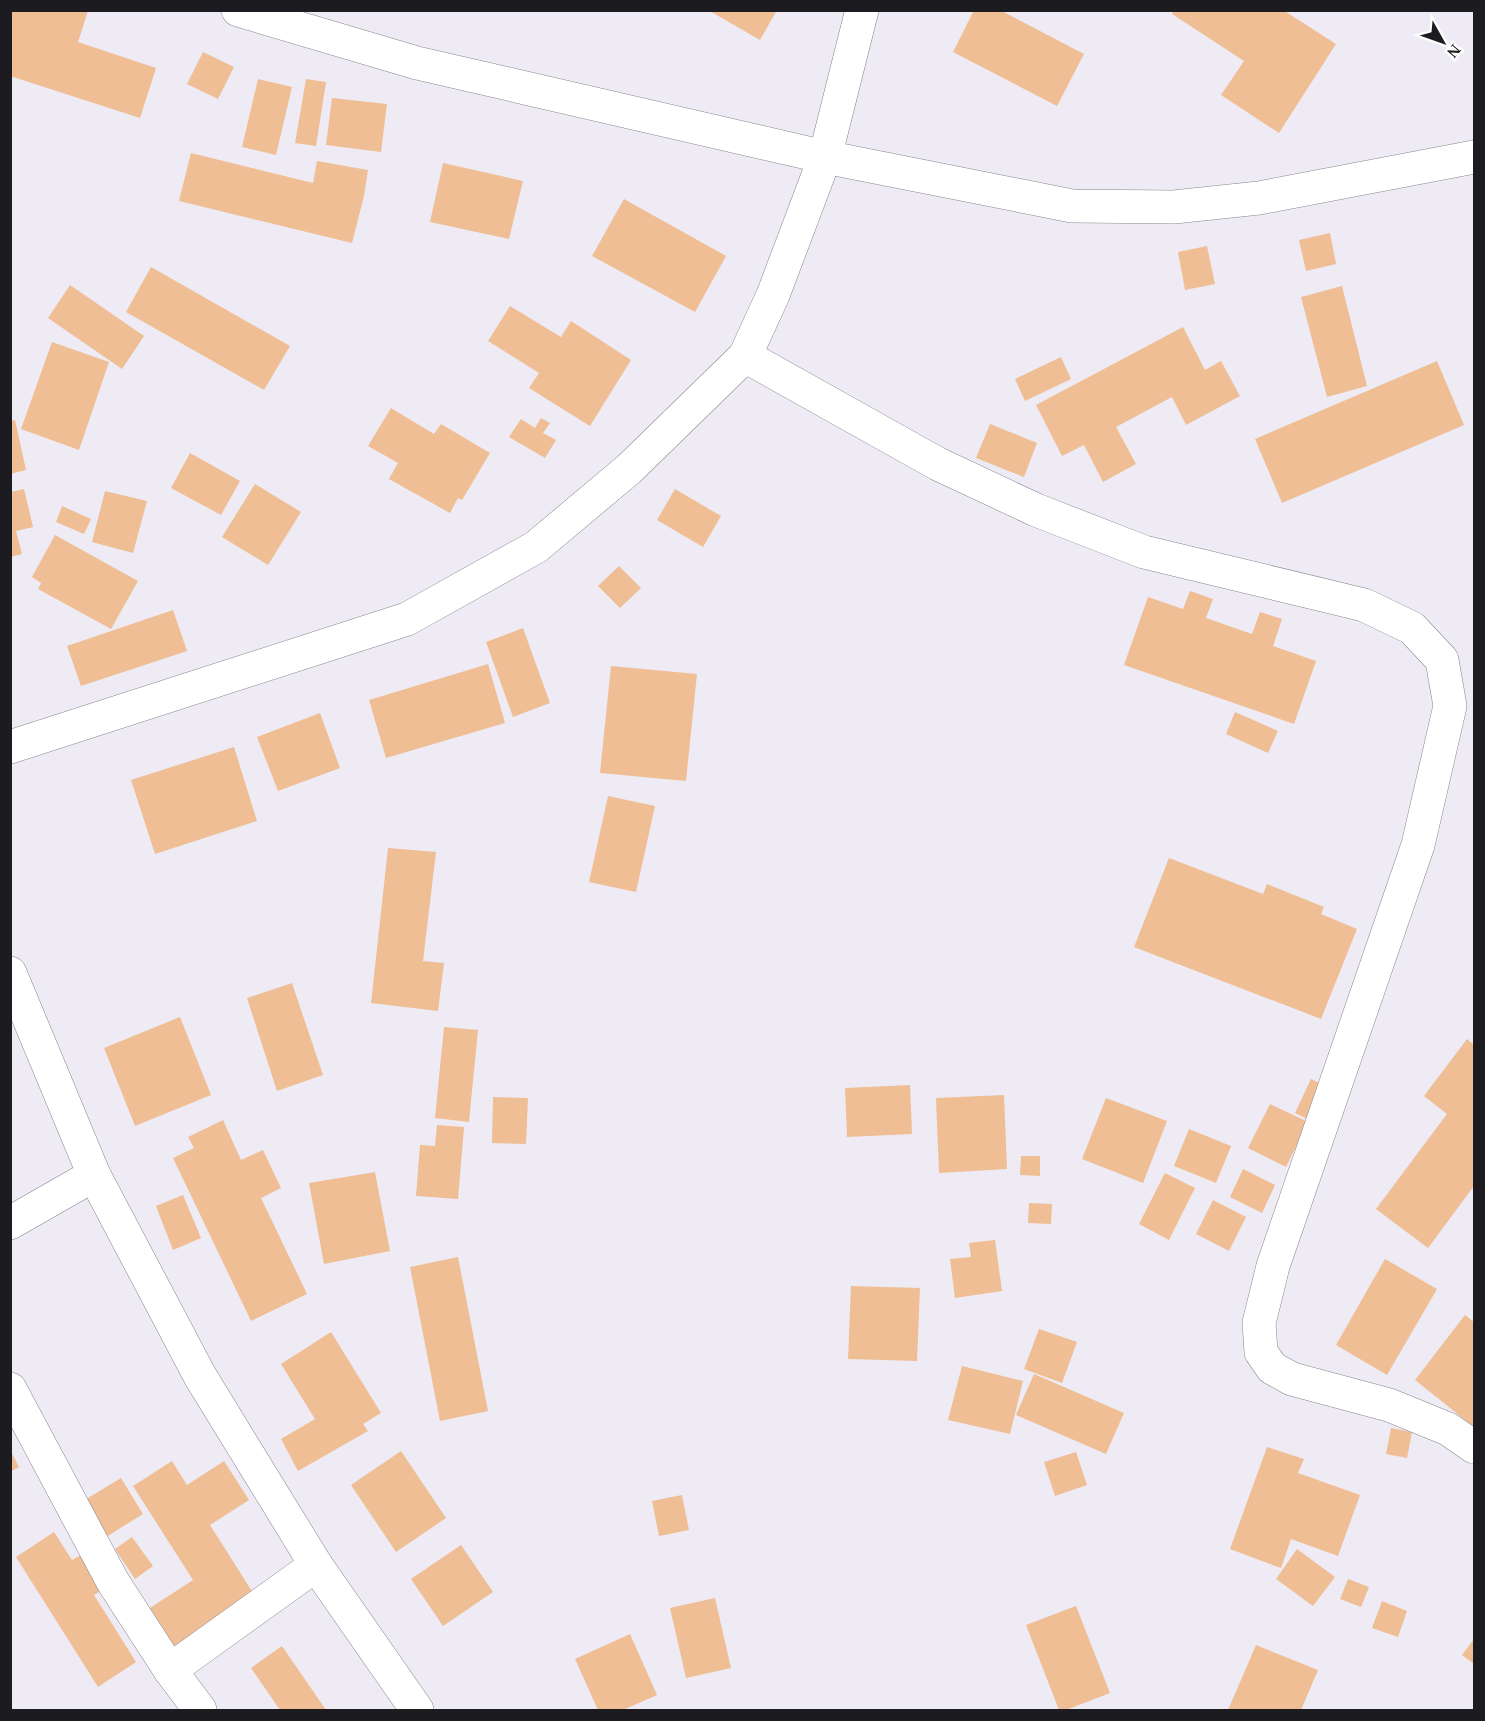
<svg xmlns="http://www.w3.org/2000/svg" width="1485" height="1721" viewBox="0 0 1485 1721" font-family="'Times New Roman',serif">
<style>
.building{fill:#efbe94}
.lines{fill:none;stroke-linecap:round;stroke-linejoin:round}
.minor-casing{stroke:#88868f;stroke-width:34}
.minor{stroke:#fff;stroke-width:33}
</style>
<rect width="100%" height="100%" fill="#eeebf5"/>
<!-- building -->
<g class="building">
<path d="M 10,10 L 88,11 L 78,42 L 156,68 L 140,118 L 10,76 Z"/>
<path d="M 708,10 L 777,10 L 760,40 Z"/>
<path d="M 974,10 L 1000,10 L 1084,54 L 1057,106 L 953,52 Z"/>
<path d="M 1174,10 L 1283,10 L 1336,44 L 1279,133 L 1221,95 L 1244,61 L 1172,14 Z"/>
<path d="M 203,52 L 234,67 L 218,99 L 187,84 Z"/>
<path d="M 258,79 L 292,87 L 276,155 L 242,147 Z"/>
<path d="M 306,79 L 326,82 L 316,146 L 295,143 Z"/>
<path d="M 332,98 L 387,104 L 381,152 L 326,145 Z"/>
<path d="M 191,153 L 313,183 L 317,161 L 368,170 L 364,196 L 352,243 L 179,201 Z"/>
<path d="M 443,163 L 523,181 L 509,239 L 430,222 Z"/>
<path d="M 624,199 L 726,256 L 695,312 L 592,256 Z"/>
<path d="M 1330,233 L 1336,264 L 1306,271 L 1299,240 Z"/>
<path d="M 1207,246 L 1215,284 L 1185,290 L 1178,252 Z"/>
<path d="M 151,267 L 290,346 L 264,390 L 126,312 Z"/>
<path d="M 70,285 L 144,336 L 122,369 L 48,318 Z"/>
<path d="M 1342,286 L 1367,386 L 1327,397 L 1301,297 Z"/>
<path d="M 510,306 L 561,337 L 571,321 L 631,360 L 590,426 L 529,388 L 539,373 L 488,341 Z"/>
<path d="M 1183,327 L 1205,370 L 1221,361 L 1240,396 L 1186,425 L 1172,397 L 1116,427 L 1136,464 L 1103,482 L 1084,445 L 1062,456 L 1036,405 Z"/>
<path d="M 52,342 L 109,362 L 79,450 L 21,429 Z"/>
<path d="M 1061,357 L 1071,379 L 1025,401 L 1015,379 Z"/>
<path d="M 1437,361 L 1464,425 L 1282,503 L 1255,439 Z"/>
<path d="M 391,408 L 434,434 L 441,424 L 490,453 L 462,500 L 458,498 L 450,513 L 389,479 L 398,463 L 368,446 Z"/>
<path d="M 541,418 L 550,423 L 543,433 L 556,440 L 545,458 L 509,437 L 521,419 L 535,428 Z"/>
<path d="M 15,420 L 26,470 L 10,474 L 10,421 Z"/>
<path d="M 990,424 L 1037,443 L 1024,477 L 976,458 Z"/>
<path d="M 190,453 L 240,481 L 221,515 L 171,488 Z"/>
<path d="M 255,484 L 301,512 L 268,565 L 222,537 Z"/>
<path d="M 24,489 L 33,527 L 16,531 L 22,554 L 10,557 L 10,492 Z"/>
<path d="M 675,489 L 721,516 L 703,547 L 657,520 Z"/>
<path d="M 105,491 L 147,501 L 133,553 L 92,542 Z"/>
<path d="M 62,506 L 91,519 L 84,534 L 56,522 Z"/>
<path d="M 55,535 L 138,581 L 111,629 L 38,589 L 41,583 L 32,577 Z"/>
<path d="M 619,566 L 641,588 L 620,608 L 598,586 Z"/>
<path d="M 1190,591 L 1213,599 L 1206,618 L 1252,634 L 1260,612 L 1282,619 L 1273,646 L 1316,661 L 1294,724 L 1124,665 L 1148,597 L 1183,609 Z"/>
<path d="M 173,610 L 187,651 L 81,686 L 67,646 Z"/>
<path d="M 523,628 L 550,703 L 513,717 L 486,642 Z"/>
<path d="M 488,664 L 505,723 L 386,758 L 369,700 Z"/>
<path d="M 611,666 L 697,674 L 686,781 L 600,773 Z"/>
<path d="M 1235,712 L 1278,731 L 1268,753 L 1226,734 Z"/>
<path d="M 320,713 L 340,768 L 278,791 L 257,737 Z"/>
<path d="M 234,747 L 257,821 L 155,854 L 131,780 Z"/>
<path d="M 608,796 L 655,806 L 636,892 L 589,882 Z"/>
<path d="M 388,848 L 436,852 L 423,961 L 444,963 L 438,1011 L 371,1003 Z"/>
<path d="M 1169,858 L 1263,894 L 1267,884 L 1324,907 L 1321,914 L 1357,929 L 1321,1019 L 1134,947 Z"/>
<path d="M 292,983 L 323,1075 L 277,1091 L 247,998 Z"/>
<path d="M 180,1017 L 211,1095 L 135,1126 L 104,1048 Z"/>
<path d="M 444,1027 L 478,1030 L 469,1122 L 435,1118 Z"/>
<path d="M 1467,1039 L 1474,1045 L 1474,1186 L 1428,1248 L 1376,1209 L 1447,1114 L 1424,1096 Z"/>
<path d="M 1311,1079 L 1334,1090 L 1318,1124 L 1295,1113 Z"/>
<path d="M 910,1085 L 912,1134 L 847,1137 L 845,1088 Z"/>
<path d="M 1004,1095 L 1007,1169 L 939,1173 L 936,1098 Z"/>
<path d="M 493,1097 L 528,1098 L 526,1144 L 492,1143 Z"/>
<path d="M 1106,1098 L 1167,1121 L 1143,1183 L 1082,1159 Z"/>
<path d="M 1270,1104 L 1308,1122 L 1286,1167 L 1248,1148 Z"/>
<path d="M 223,1120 L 241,1160 L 263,1150 L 281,1188 L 261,1198 L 307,1294 L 251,1321 L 173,1158 L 194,1148 L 188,1137 Z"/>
<path d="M 437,1125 L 464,1127 L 458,1199 L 416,1196 L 420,1145 L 435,1146 Z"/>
<path d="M 1189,1129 L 1231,1146 L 1216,1183 L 1174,1166 Z"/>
<path d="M 1021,1156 L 1040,1156 L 1040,1176 L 1020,1175 Z"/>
<path d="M 1243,1169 L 1275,1185 L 1262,1213 L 1230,1197 Z"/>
<path d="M 375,1172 L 390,1251 L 324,1264 L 309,1183 Z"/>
<path d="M 1165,1173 L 1195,1188 L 1169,1240 L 1139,1224 Z"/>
<path d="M 183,1195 L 201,1238 L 173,1250 L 156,1206 Z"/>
<path d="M 1213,1200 L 1246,1217 L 1229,1251 L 1196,1234 Z"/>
<path d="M 1029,1203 L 1052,1204 L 1051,1224 L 1028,1223 Z"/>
<path d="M 995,1240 L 1002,1291 L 955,1298 L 950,1259 L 971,1257 L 969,1243 Z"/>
<path d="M 458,1257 L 488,1411 L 440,1421 L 410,1267 Z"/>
<path d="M 1385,1259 L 1437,1289 L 1387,1375 L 1336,1345 Z"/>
<path d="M 851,1286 L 920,1288 L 917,1361 L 848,1359 Z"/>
<path d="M 1465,1315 L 1474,1322 L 1474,1427 L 1415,1380 Z"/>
<path d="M 1039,1329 L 1077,1342 L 1062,1383 L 1024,1369 Z"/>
<path d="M 331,1332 L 381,1413 L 363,1424 L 368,1431 L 298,1471 L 281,1439 L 315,1419 L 281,1364 Z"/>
<path d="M 962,1366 L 1023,1381 L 1010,1434 L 948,1420 Z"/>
<path d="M 1034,1374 L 1124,1413 L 1106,1454 L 1016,1415 Z"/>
<path d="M 1391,1428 L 1412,1432 L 1407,1458 L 1386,1454 Z"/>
<path d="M 1267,1447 L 1304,1459 L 1298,1473 L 1360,1495 L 1338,1556 L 1291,1539 L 1281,1568 L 1230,1549 Z"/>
<path d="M 10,1450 L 19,1467 L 10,1472 Z"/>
<path d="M 401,1451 L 446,1518 L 396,1552 L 351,1485 Z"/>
<path d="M 1076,1452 L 1087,1485 L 1055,1496 L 1044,1462 Z"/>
<path d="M 172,1461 L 187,1485 L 224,1461 L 249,1500 L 210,1525 L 255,1596 L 173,1650 L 147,1610 L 193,1580 L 133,1486 Z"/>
<path d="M 121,1478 L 143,1514 L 106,1537 L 83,1501 Z"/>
<path d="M 682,1495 L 689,1530 L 659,1536 L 652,1501 Z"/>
<path d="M 54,1532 L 72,1560 L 88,1551 L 110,1585 L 94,1595 L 136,1662 L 98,1687 L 16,1557 Z"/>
<path d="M 132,1537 L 153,1566 L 135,1579 L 115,1549 Z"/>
<path d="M 461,1545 L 493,1592 L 443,1626 L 411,1579 Z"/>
<path d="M 1297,1549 L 1335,1577 L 1313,1606 L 1276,1579 Z"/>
<path d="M 1348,1579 L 1369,1587 L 1361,1607 L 1340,1599 Z"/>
<path d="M 715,1598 L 731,1668 L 686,1678 L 670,1608 Z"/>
<path d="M 1382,1601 L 1407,1611 L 1398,1637 L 1372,1628 Z"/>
<path d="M 1076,1606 L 1110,1693 L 1066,1710 L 1059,1710 L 1026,1625 Z"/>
<path d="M 630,1634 L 657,1695 L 623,1710 L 598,1710 L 575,1659 Z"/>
<path d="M 1474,1639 L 1474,1664 L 1462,1655 Z"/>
<path d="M 1256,1645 L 1318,1670 L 1301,1710 L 1228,1710 Z"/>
<path d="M 282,1646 L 326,1710 L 280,1710 L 251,1668 Z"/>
</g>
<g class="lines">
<!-- minor casing -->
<g class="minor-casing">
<g id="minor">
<path d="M 238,10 L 417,63 L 825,157 L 1072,206 L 1174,207 L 1259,198 L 1474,157"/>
<path d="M 745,356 L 938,464 L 1036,510 L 1144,552 L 1364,605 L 1412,628 L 1442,660 L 1450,706 L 1418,845 L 1273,1266 L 1259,1323 L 1261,1352 L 1272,1368 L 1292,1379 L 1389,1405 L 1448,1429 L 1474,1447"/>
<path d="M 10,747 L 407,619 L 536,547 L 629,469 L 745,356 L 773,295 L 825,157 L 862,10"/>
<path d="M 10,973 L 94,1175 L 200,1376 L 316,1565 L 417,1710"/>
<path d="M 10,1223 L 94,1175"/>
<path d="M 10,1389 L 113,1582 L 170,1670 L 200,1710"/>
<path d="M 170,1670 L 316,1565"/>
</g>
</g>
<!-- minor -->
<use href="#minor" class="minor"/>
</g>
<!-- border -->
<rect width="1485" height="1721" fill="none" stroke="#1c1b1f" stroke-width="24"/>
<!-- north arrow -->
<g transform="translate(1443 42) rotate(130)" stroke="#ffffff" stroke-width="4.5" paint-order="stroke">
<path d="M0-4.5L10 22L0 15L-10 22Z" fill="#1c1b1f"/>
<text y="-9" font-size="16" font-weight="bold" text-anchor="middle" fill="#1c1b1f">N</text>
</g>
</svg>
